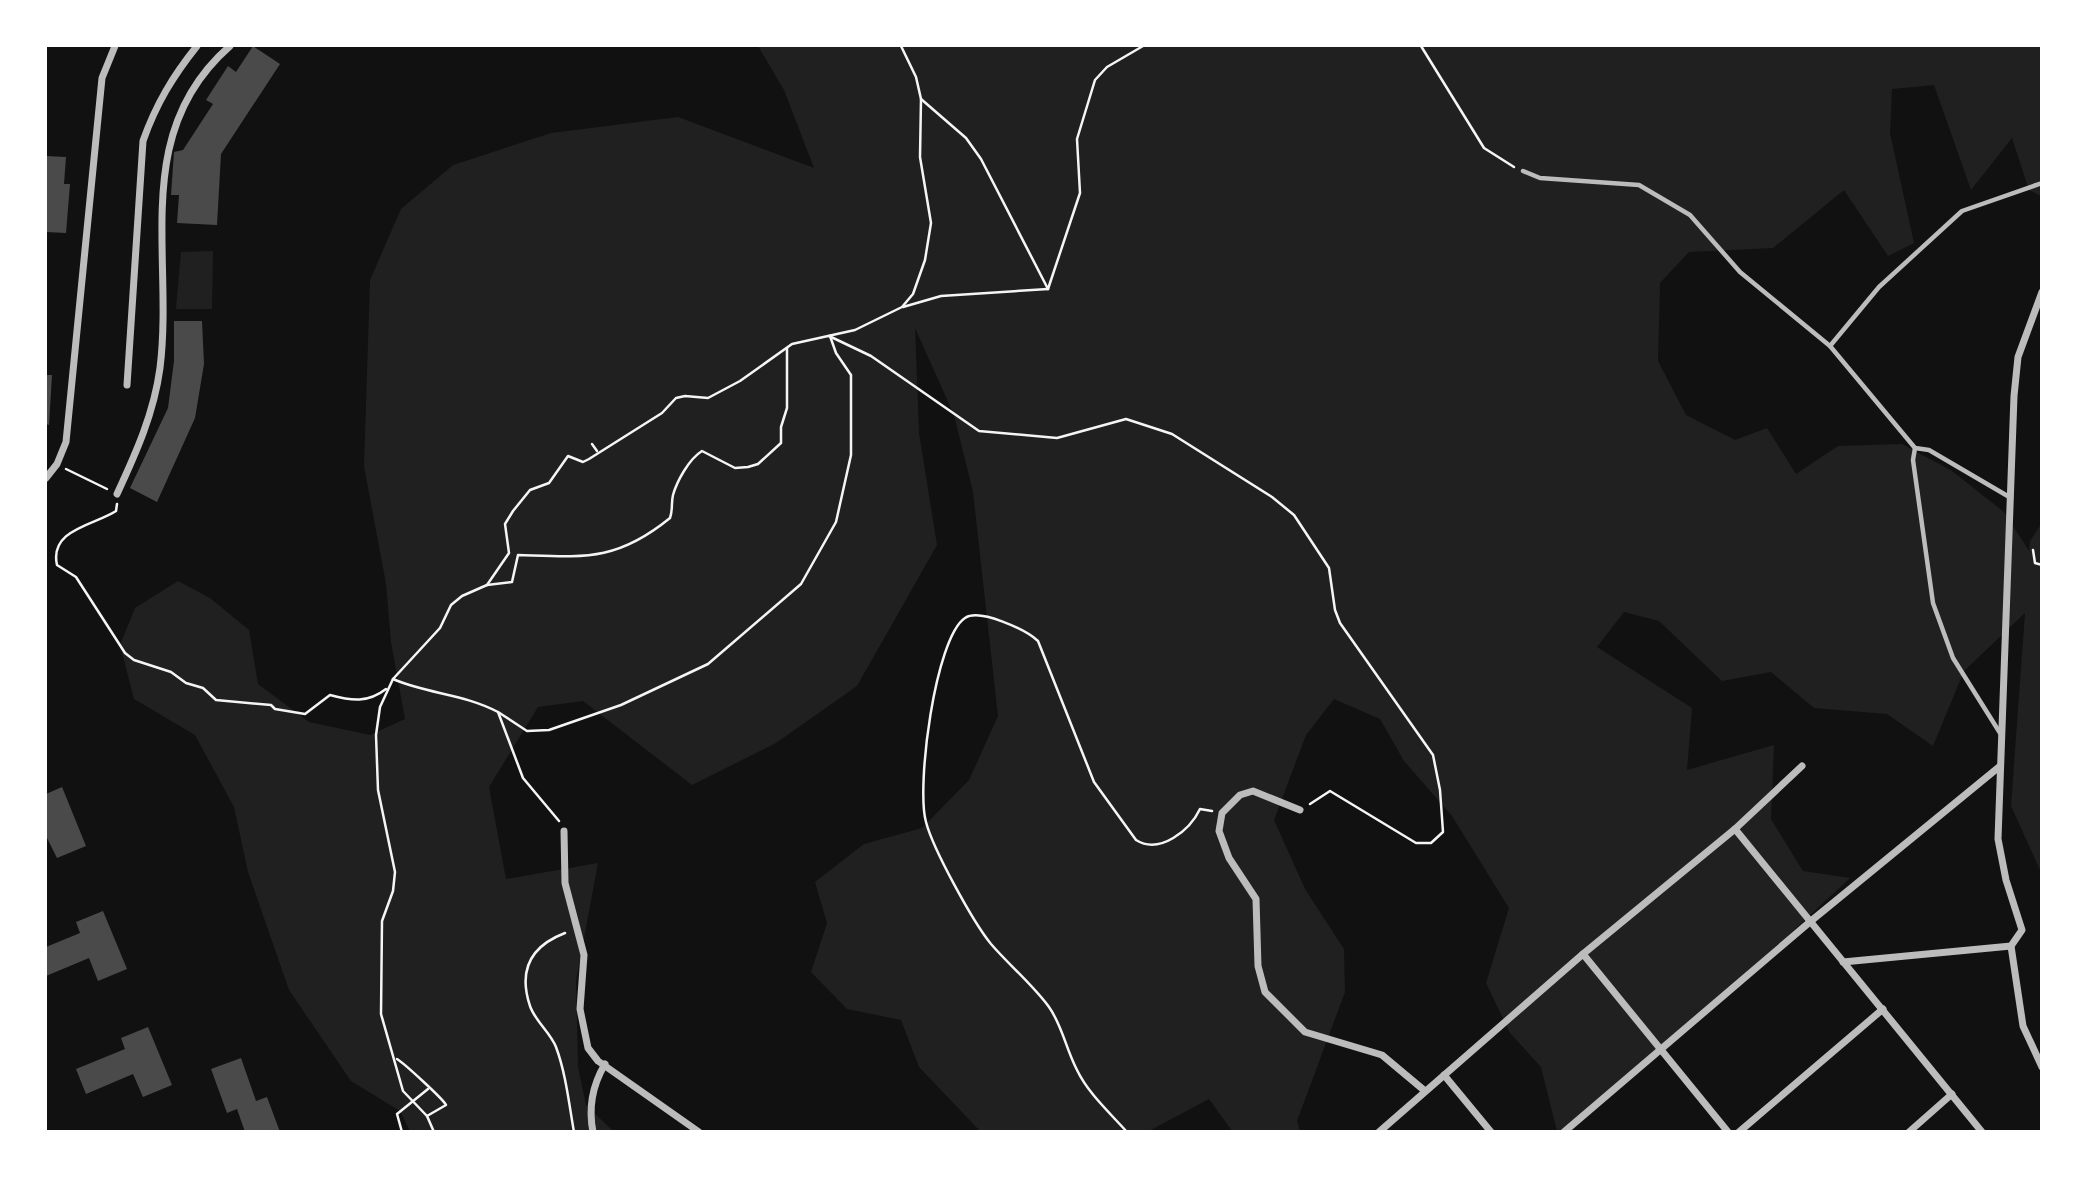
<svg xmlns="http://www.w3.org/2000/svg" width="2087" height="1177" viewBox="0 0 2087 1177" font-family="'Exo 2',sans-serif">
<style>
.green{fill:#202020}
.building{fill:#4a4a4a}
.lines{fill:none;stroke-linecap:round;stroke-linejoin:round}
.path{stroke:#f5f5f5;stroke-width:2.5}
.service{stroke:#bcbcbc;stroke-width:4.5}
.minor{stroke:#bcbcbc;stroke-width:7}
</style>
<rect width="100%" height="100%" fill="#111"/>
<!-- green -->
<g class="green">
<path d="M 758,46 L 2041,46 L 2041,196 L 2029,190 L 2012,138 L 1971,190 L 1934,85 L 1892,89 L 1890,133 L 1914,243 L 1888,256 L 1844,190 L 1773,248 L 1689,252 L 1660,283 L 1658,361 L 1686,415 L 1735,440 L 1767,428 L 1796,474 L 1838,446 L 1902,444 L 1952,471 L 2004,512 L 2029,551 L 2030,541 L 2041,524 L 2041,884 L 2040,870 L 2011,806 L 2025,613 L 1964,671 L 1933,746 L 1887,714 L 1814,708 L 1771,672 L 1722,681 L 1659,621 L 1624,612 L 1597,647 L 1692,708 L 1687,770 L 1774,745 L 1771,819 L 1803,871 L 1850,878 L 1679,1037 L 1563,1131 L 1557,1131 L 1541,1067 L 1510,1033 L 1486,983 L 1509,908 L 1452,816 L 1404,761 L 1380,719 L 1334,699 L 1306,735 L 1274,820 L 1305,889 L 1344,949 L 1345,992 L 1297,1121 L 1300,1131 L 1232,1131 L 1209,1099 L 1149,1131 L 980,1131 L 919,1067 L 901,1020 L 847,1009 L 811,972 L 827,923 L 815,882 L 864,844 L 922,828 L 969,780 L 998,716 L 973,492 L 954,415 L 915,328 L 919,433 L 937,545 L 857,686 L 776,743 L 692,785 L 583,701 L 538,707 L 489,787 L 506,879 L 598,863 L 576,981 L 578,1067 L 586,1105 L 613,1131 L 410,1131 L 400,1111 L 351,1081 L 289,990 L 248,872 L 234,807 L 195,735 L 134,699 L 120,645 L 135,608 L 178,581 L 210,598 L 249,630 L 258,684 L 309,722 L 370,735 L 405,719 L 391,642 L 386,584 L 364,466 L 370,280 L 401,209 L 453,165 L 551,133 L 678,117 L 814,168 L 784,90 Z"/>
<path d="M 213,251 L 212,309 L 176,309 L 181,252 Z"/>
</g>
<!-- building -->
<g class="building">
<path d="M 253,46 L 280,64 L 221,154 L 217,225 L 177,223 L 179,195 L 171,195 L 174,152 L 183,150 L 213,104 L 206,100 L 228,66 L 236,72 Z"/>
<path d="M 46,156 L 66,157 L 64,184 L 70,184 L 66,233 L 46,232 Z"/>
<path d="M 174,321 L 202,321 L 204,364 L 195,418 L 157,502 L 130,488 L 168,408 L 174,361 Z"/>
<path d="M 46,375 L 52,375 L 49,425 L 46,424 Z"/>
<path d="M 62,787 L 86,846 L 57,858 L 46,836 L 46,794 Z"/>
<path d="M 103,911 L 127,969 L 98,981 L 89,958 L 46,976 L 46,947 L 80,933 L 76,922 Z"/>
<path d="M 148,1027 L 172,1085 L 143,1097 L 133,1074 L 86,1094 L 76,1069 L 125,1049 L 121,1038 Z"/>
<path d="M 241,1058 L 256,1101 L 267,1097 L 280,1132 L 245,1132 L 237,1109 L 227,1113 L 211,1069 Z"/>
</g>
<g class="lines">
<!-- path -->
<g class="path">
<path d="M 1421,46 L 1484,148 L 1514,167"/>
<path d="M 921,99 L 966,138 L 981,159 L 1048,289"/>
<path d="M 1048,289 L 1080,193 L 1077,139 L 1095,80 L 1107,67 L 1143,46"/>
<path d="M 903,307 L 941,296 L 1048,289"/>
<path d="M 829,336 L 871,356 L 979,431 L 1057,438 L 1126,419 L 1172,434 L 1272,497 L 1294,515 L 1329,568 L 1335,610 L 1340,623 L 1433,755 L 1440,790 L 1443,832 L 1431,843 L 1416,843 L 1330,791 L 1310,804"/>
<path d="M 592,444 L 597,451"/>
<path d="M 66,469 L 107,489"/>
<path d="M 117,504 L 116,511 C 95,525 49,529 57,565 L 76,577 L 125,653 L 134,660 L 171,672 L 186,683 L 203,688 L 216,700 L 271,705 L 275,709 L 305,714 L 330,695 C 352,701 368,703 386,689"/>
<path d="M 2033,550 L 2035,563 L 2042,565"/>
<path d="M 487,585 L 512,582 L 518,555 C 584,557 616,562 670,518 C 673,510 671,503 673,495 C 677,481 689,459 702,451 L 735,468 L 748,467 L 758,464 L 781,443 L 781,427 L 787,408 L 787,348"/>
<path d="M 393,679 C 428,694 464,694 498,712 L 523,778 L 559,821"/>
<path d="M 498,712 L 527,731 L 549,730 L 621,705 L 708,664 L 801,584 L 836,522 L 851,455 L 851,375 L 836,353 L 830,336"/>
<path d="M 565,933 C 531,946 518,970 530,1006 C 535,1021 550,1032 556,1047 C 566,1074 569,1104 574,1132"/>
<path d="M 397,1059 C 405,1064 444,1100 446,1105 L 427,1116"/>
<path d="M 402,1132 L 397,1114 L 428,1089"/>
<path d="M 434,1132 L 427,1116 L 403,1091 L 381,1014 L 382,921 L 393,891 L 395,872 L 378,790 L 376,735 L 380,707 L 393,679 L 440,628 L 451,605 L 462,596 L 487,585 L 509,553 L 505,524 L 513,511 L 530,490 L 549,483 L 568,456 L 583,462 L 589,459 L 662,413 L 676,398 L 685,396 L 708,398 L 740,381 L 792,344 L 855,330 L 902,307 L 913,294 L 925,260 L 931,223 L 920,157 L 921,99 L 916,77 L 901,46"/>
<path d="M 1127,1132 C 1109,1112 1088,1093 1077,1070 C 1066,1049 1062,1025 1049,1007 C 1032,984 1009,965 991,944 C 973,922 933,849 926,822 C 916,787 935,638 965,618 C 980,608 1026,630 1038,641 L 1094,782 L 1136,840 C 1160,855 1190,830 1200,809 L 1212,811"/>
</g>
<!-- service -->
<g class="service">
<path d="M 1523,171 L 1540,178 L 1639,185 L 1690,215 L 1740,272 L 1830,346 L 1915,448 L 1929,450 L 2011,498"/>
<path d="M 1830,346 L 1879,287 L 1962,211 L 2042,183"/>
<path d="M 1915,448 L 1913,460 L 1933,603 L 1953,658 L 2000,733"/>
</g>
<!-- minor -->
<g class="minor">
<path d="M 127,385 L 143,141 C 156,104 173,76 197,46"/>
<path d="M 46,478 L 57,464 L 66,442 L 102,78 L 115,46"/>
<path d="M 117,494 C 136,453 154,413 160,368 C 174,255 130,133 230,46"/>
<path d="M 1300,810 L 1253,791 L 1240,795 L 1222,813 L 1219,831 L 1229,858 L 1256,899 L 1258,966 L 1265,992 L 1305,1032 L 1382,1055 L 1425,1091"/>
<path d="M 1735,829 L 1982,1132"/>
<path d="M 564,831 L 565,883 L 584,955 L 580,1009 L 588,1048 L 598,1061 L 699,1132"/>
<path d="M 2011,946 L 2023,1026 L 2042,1067"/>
<path d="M 1583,954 L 1728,1132"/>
<path d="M 1843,962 L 2011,946 L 2022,930 L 2006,880 L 1998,839 L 2014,396 L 2018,357 L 2042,292"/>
<path d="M 1444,1075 L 1491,1132"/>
<path d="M 593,1132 C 588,1107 592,1086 605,1064"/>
<path d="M 1379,1132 L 1583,954 L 1735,829 L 1802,766"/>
<path d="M 1564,1132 L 1811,921 L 1999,767"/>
<path d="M 1739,1132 L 1883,1009"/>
<path d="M 1909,1132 L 1952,1094"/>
</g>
</g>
<!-- border -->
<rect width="2087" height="1177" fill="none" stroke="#ffffff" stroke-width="94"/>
</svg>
